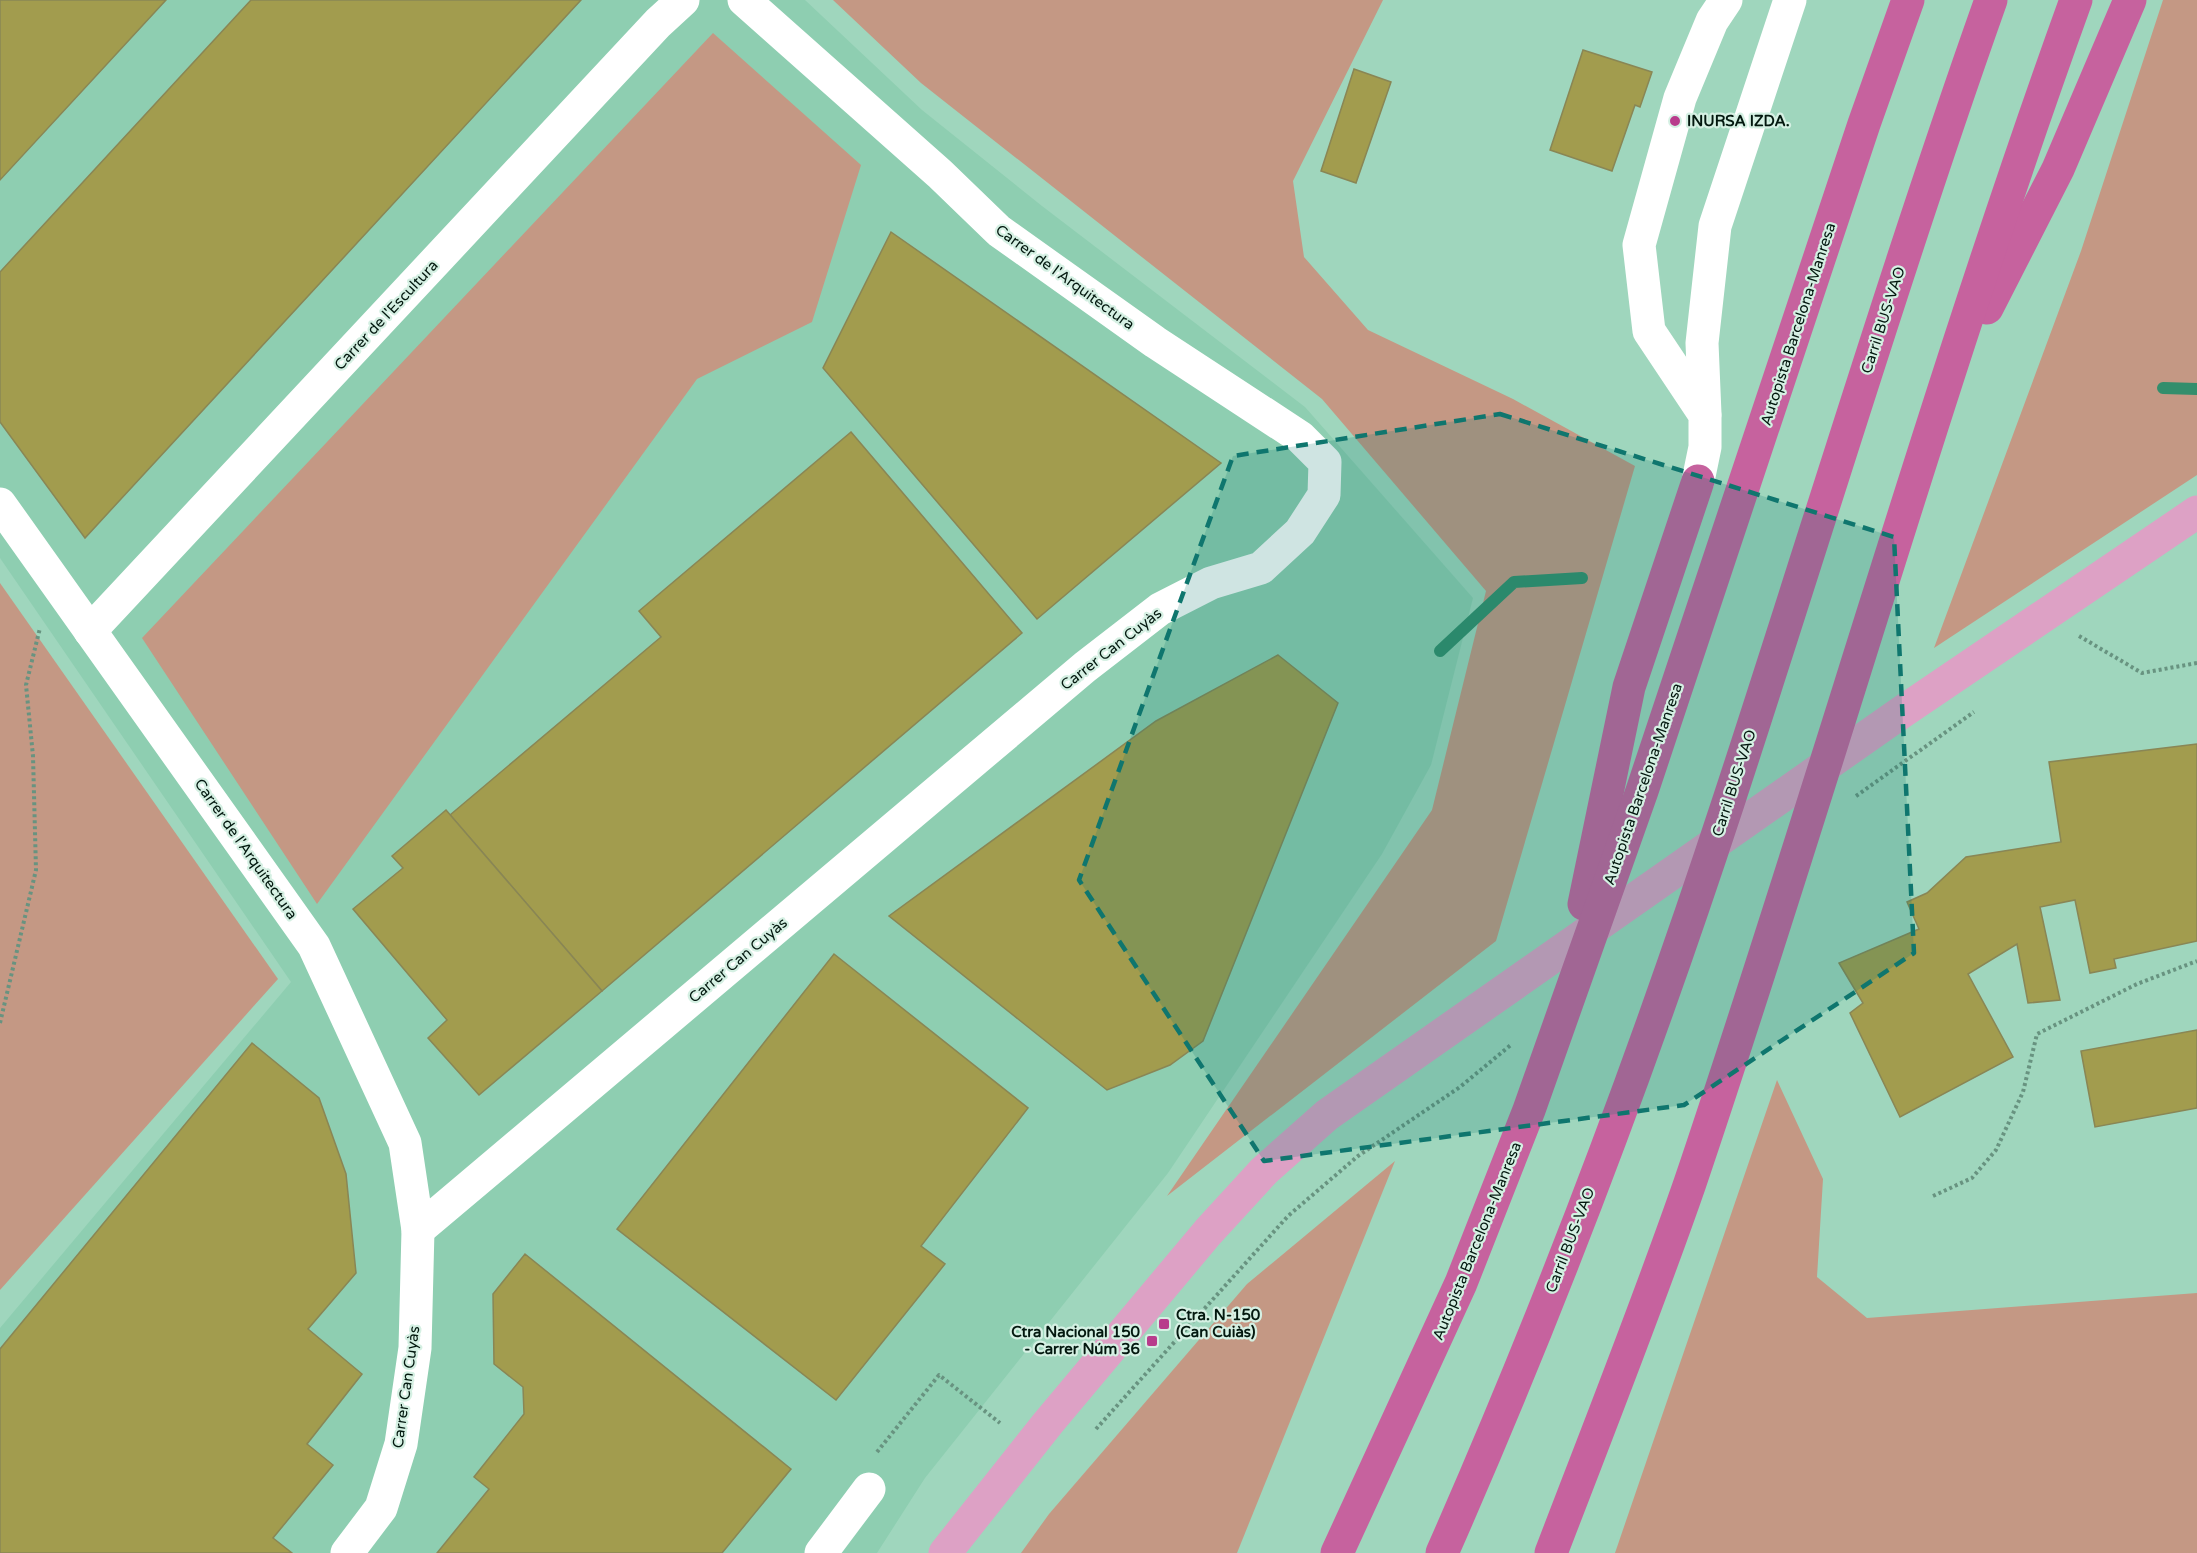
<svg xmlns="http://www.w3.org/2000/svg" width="2197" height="1553" viewBox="0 0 2197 1553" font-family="'Varela Round',sans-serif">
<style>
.built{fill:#8eceb1}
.green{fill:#c49884}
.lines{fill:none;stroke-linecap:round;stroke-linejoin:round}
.stream{stroke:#338e6c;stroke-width:12}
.building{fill:#a29c4e;stroke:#898655;stroke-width:1.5}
.path{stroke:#689380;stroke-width:4;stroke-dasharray:3 3;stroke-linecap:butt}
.minor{stroke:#fff;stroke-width:33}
.major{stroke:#dda1c5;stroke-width:33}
.highway{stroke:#c6629e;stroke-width:33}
.marked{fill:#0f766e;fill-opacity:0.2;stroke:#0f766e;stroke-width:4.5;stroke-dasharray:12 8;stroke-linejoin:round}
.poi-dot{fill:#b83c8c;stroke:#d5f0e3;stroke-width:2}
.labels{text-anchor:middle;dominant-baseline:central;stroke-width:4.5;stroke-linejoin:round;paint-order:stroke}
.poi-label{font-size:15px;font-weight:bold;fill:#03180f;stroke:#d5f0e3;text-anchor:start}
.street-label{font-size:15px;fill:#03180f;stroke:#d5f0e3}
</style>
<rect width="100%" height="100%" fill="#9fd6bd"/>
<!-- built -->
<path class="built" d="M 0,0 L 805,0 L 922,110 L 1042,206 L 1305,407 L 1473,598 L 1431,765 L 1382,854 L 1168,1173 L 925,1478 L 877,1553 L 0,1553 L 0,1328 L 291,982 L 0,558 Z"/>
<!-- green -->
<g class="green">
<path d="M 833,0 L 1383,0 L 1293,181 L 1304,257 L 1368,330 L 1513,399 L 1635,466 L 1496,941 L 1167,1196 L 1432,810 L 1486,591 L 1322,399 L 921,83 Z"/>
<path d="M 2163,0 L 2197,0 L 2197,475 L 1934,648 L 2081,251 Z"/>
<path d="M 713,33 L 861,165 L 812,322 L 697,379 L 317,904 L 142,638 Z"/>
<path d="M 0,583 L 278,979 L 0,1290 Z"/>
<path d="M 1777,1080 L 1823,1179 L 1817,1277 L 1867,1318 L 2197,1293 L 2197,1553 L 1615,1553 Z"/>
<path d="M 1395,1161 L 1237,1553 L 1021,1553 L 1049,1514 L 1247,1284 Z"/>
</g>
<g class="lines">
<!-- stream -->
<g class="stream">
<path d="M 2163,388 L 2197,389"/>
<path d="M 1440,651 L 1514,582 L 1582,578"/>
</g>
</g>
<!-- building -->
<g class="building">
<path d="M 0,0 L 166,0 L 0,180 Z"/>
<path d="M 251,0 L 581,0 L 85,538 L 0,422 L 0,272 Z"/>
<path d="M 1583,50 L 1652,72 L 1640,107 L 1635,105 L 1612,171 L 1550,150 Z"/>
<path d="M 1354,69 L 1391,82 L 1356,183 L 1321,171 Z"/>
<path d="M 891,232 L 1221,463 L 1037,619 L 823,368 Z"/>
<path d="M 851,432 L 1022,633 L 602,991 L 450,815 L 661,637 L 639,611 Z"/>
<path d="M 1278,655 L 1338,703 L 1203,1041 L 1170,1065 L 1107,1090 L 889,916 L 1156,721 Z"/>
<path d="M 2197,744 L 2197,941 L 2114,959 L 2116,968 L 2090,973 L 2075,900 L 2040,907 L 2060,1000 L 2028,1003 L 2017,944 L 1968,974 L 2013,1057 L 1900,1117 L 1850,1013 L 1863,1003 L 1839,963 L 1919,929 L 1907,902 L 1927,893 L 1966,857 L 2061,842 L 2049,762 Z"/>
<path d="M 446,810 L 602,991 L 479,1095 L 428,1038 L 447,1020 L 353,909 L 403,868 L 392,856 Z"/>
<path d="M 834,954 L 1028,1108 L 921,1246 L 945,1264 L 836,1400 L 617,1229 Z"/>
<path d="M 2197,1030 L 2197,1108 L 2095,1127 L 2081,1051 Z"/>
<path d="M 252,1043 L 319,1098 L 346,1174 L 356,1273 L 308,1329 L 362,1374 L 307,1444 L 333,1465 L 273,1538 L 292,1553 L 0,1553 L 0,1349 Z"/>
<path d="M 525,1254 L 791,1469 L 722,1553 L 437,1553 L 489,1489 L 474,1477 L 524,1414 L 523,1387 L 494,1364 L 493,1294 Z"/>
</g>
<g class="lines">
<!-- path -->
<g class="path">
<path d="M 2079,636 L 2142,673 L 2197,663"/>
<path d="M 1856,796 L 1974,712"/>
<path d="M 0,1023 L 36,870 L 33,756 L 26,685 L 40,628"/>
<path d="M 1933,1196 L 1972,1178 L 1996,1150 L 2023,1092 L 2037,1034 L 2137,984 L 2197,961"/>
<path d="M 1096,1429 L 1288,1216 L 1358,1156 L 1460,1087 L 1512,1044"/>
<path d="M 877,1452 L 939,1375 L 1000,1423"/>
</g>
<!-- minor -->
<g class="minor">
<path d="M 1705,414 L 1702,343 L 1715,226 L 1790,0"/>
<path d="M 1698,481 L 1705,447 L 1705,415 L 1649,331 L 1639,245 L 1680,98 L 1712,21 L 1726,0"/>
<path d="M 0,504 L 314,946 L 405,1143 L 418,1230 L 415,1348 L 401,1444 L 381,1508 L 347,1553"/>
<path d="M 90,631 L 658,23 L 683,0"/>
<path d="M 418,1230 L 1085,667 L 1160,609 L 1211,583 L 1261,568 L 1300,532 L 1324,495 L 1325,462 L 1300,437 L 1155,342 L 999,231 L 940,174 L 744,0"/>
<path d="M 821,1553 L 869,1489"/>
</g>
<!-- major -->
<path class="major" d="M 945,1553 L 1048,1423 L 1208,1232 L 1264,1171 L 1327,1115 L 1899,714 L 2197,512"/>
<!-- highway -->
<g class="highway">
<path d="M 1987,308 L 2058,169 L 2130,0"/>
<path d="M 1584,904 L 1629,687 L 1698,481"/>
<path d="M 1337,1553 L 1461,1283 L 1529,1110 L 1642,791 L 1864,124 L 1908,0"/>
<path d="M 1442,1553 C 1550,1308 1645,1056 1728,803 C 1816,535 1897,265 1991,0"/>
<path d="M 1551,1553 C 1598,1430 1647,1307 1690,1183 C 1823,790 1935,390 2076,0"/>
</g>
</g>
<!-- marked area -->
<path class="marked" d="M 1500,414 L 1894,537 L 1914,953 L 1684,1105 L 1264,1161 L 1079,880 L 1233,456 Z"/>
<!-- markers -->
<g class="poi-dot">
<circle cx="1675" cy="121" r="6"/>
<rect x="1158" y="1318" width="12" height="12" rx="3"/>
<rect x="1146" y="1335" width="12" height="12" rx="3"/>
</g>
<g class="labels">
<!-- poi labels -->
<g class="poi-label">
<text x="1687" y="121">INURSA IZDA.</text>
<text x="1176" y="1315">Ctra. N-150<tspan x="1176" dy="17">(Can Cuiàs)</tspan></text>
<text x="1140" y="1332" text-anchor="end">Ctra Nacional 150<tspan x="1140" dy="17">- Carrer Núm 36</tspan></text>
</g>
<!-- street labels -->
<g class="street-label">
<text transform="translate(1065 277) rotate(36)">Carrer de l'Arquitectura</text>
<text transform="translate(386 315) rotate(-47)">Carrer de l'Escultura</text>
<text transform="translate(1883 320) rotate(-72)">Carril BUS-VAO</text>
<text transform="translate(1798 324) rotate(-72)">Autopista Barcelona-Manresa</text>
<text transform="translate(1111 649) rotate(-38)">Carrer Can Cuyàs</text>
<text transform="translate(1734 783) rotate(-72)">Carril BUS-VAO</text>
<text transform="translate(1643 784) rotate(-71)">Autopista Barcelona-Manresa</text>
<text transform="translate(246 849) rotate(55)">Carrer de l'Arquitectura</text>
<text transform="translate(738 960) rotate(-40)">Carrer Can Cuyàs</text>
<text transform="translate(1570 1240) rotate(-69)">Carril BUS-VAO</text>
<text transform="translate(1477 1241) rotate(-68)">Autopista Barcelona-Manresa</text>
<text transform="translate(406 1387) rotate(-82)">Carrer Can Cuyàs</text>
</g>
</g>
</svg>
